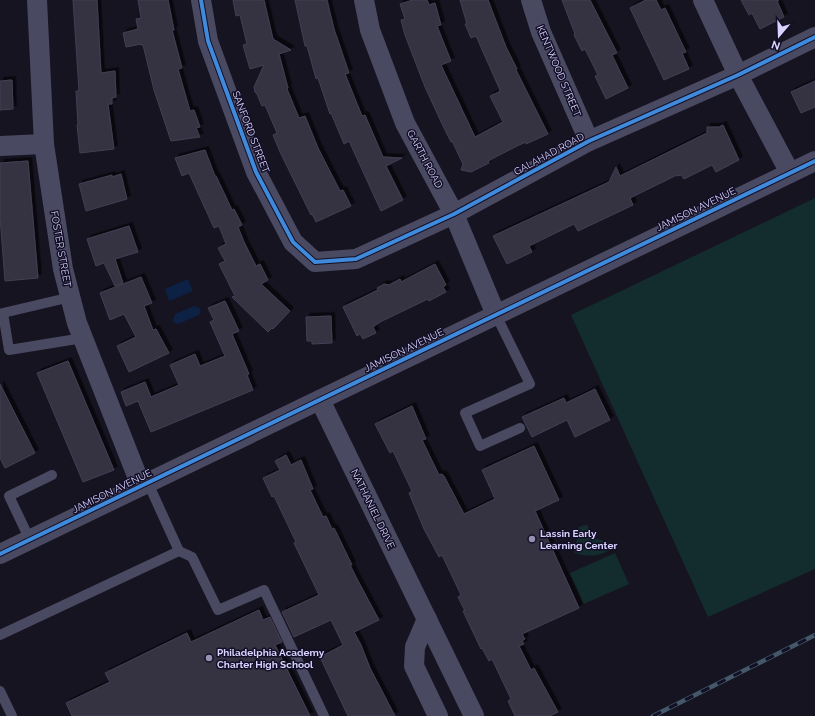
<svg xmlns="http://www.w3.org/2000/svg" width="815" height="716" viewBox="0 0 815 716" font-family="Raleway,sans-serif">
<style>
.green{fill:#132c2d}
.water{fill:#0d2144}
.building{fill:#343243;stroke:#433f54;filter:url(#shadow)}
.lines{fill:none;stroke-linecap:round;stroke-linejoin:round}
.service{stroke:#4a4962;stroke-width:10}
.minor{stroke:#4a4962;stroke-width:20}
.rail-casing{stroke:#43596b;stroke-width:4.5}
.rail{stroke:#130f26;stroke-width:3;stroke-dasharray:9;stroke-linecap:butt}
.cycleway-casing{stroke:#130f26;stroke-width:6}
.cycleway{stroke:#408adc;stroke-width:4}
.poi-dot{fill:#9591b1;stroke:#130f26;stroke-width:1.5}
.labels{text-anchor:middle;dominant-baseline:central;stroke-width:3;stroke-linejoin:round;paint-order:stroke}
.street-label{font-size:10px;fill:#d9d4ff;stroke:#130f26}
.poi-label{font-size:10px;font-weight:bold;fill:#d9d4ff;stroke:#130f26;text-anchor:start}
</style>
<defs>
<filter id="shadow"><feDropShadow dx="3.5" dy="-3.5" stdDeviation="0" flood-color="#0009"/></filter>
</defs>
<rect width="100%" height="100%" fill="#161421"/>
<!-- green -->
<g class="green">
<path d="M 815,198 L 815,569 L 708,617 L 571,315 Z"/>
<path d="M 585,525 L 588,526 L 593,538 L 609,542 L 610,549 C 601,557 586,557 575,553 L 573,549 L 577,540 L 577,530 L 579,527 Z"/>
<path d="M 615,553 L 629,584 L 584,604 L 570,573 Z"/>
</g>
<!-- water -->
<g class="water">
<path d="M 188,279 L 193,291 L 169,301 L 165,289 Z"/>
<path d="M 194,306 L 199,308 L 201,310 L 199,315 L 178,324 L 175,323 L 173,320 L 175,314 Z"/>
</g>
<!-- building -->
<g class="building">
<path d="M 73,0 L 97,0 L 101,73 L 115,71 L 116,97 L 112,98 L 112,104 L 108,104 L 114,149 L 80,153 L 77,125 L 78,125 L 76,91 L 79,91 Z"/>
<path d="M 138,0 L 168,0 L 174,30 L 172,30 L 182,68 L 178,69 L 190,111 L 194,110 L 200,127 L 196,128 L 200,137 L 171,141 L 154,90 L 143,45 L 141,45 L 141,44 L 126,47 L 123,33 L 138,29 L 136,19 L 141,18 Z"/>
<path d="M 233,0 L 264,0 L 273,39 L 291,50 L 279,54 L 288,88 L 287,89 L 299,118 L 305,116 L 318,148 L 340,191 L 343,190 L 351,206 L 316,222 L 312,214 L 311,215 L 280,152 L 273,135 L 277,133 L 265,105 L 262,106 L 257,94 L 255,92 L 254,87 L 264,65 L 250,69 L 243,45 L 247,44 L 240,15 L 236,16 Z"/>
<path d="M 295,0 L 327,0 L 334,29 L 349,73 L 345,74 L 362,116 L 365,115 L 383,157 L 402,158 L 386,166 L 403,200 L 381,211 L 349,141 L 344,144 L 331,113 L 330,114 L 318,78 L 316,79 L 307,46 L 305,46 Z"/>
<path d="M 413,0 L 427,0 L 429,5 L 435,3 L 441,25 L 437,26 L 451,61 L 441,65 L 475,137 L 503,122 L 490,96 L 499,92 L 500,90 L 476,36 L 471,38 L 465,24 L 467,24 L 460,0 L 488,0 L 506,47 L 517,69 L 516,70 L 548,134 L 526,144 L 526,142 L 517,146 L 488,161 L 489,163 L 471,172 L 461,170 L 463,164 L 452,141 L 451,142 L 443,126 L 425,87 L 405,35 L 401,20 L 405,19 L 400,4 Z"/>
<path d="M 562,0 L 590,0 L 617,53 L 612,55 L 628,88 L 606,99 L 595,76 L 598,75 L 585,49 L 582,51 L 574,35 L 575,34 Z"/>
<path d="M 646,0 L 656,0 L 661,10 L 665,8 L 686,52 L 682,53 L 689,69 L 664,80 L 630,8 Z"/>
<path d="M 741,0 L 779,0 L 777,1 L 784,17 L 760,29 L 752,13 L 749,15 Z"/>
<path d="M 12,80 L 13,109 L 0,110 L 0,81 Z"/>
<path d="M 815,81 L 815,107 L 801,113 L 791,92 Z"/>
<path d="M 723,125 L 739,160 L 716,172 L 712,165 L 684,179 L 681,175 L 677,176 L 677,175 L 630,198 L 633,205 L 612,215 L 578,231 L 574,224 L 529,246 L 532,252 L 507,264 L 493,236 L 609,182 L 616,167 L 620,176 L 707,133 L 707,127 L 719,127 Z"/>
<path d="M 205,150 L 215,176 L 216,176 L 232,210 L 234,209 L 242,225 L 238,227 L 244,242 L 256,266 L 260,264 L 268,280 L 261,284 L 290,311 L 273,329 L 272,328 L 268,332 L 232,297 L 235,296 L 219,264 L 225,261 L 218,248 L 226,244 L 219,226 L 214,228 L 189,173 L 182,176 L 175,158 Z"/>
<path d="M 28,161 L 38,278 L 5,281 L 0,217 L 0,163 Z"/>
<path d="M 121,174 L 127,199 L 86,211 L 79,184 L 112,175 L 112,177 Z"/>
<path d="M 129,226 L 138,252 L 115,259 L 123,283 L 115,286 L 104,263 L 96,266 L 87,239 Z"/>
<path d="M 435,264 L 446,285 L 443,287 L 446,292 L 429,301 L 428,299 L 380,322 L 373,327 L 376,333 L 363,339 L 360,334 L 357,336 L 343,307 L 378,290 L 377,288 L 384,284 L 389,285 L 400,279 L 401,282 Z"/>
<path d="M 141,277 L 152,303 L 144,306 L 153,330 L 156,329 L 169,353 L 129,372 L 117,346 L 136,337 L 124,314 L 110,320 L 100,293 Z"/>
<path d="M 225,301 L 239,331 L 232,334 L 249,374 L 247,375 L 253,390 L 151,432 L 138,401 L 126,406 L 121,392 L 145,382 L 151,397 L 179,385 L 170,365 L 195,354 L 200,366 L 225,356 L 210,322 L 214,320 L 208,308 Z"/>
<path d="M 331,316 L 332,343 L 312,344 L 312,341 L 307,341 L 306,317 Z"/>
<path d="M 68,361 L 114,470 L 83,482 L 37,373 Z"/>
<path d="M 0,384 L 35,453 L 5,468 L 0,458 Z"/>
<path d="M 595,389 L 610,420 L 575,437 L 567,420 L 532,437 L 522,417 L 564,398 L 566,403 Z"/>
<path d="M 412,406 L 426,439 L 422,440 L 439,475 L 442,474 L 444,476 L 464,514 L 495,499 L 482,470 L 534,446 L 559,500 L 535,511 L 579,608 L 522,634 L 525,639 L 522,641 L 524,644 L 519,646 L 531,670 L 534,668 L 558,712 L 550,716 L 515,716 L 508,701 L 511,699 L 492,659 L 489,661 L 482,648 L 481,649 L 463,611 L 465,611 L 458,597 L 461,595 L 442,555 L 439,557 L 424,529 L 409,493 L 412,491 L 393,451 L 390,453 L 375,424 Z"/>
<path d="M 286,455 L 291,465 L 301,460 L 313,489 L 310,490 L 323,517 L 326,516 L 332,529 L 334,528 L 336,532 L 352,565 L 350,565 L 357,579 L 379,620 L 354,632 L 361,645 L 370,668 L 395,716 L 348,716 L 320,657 L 343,645 L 331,620 L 294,637 L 282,612 L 319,595 L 294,543 L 296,542 L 274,496 L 272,497 L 263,478 L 280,470 L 275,461 Z"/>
<path d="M 259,610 L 263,620 L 270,617 L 282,642 L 275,645 L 310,716 L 72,716 L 66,703 L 110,682 L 105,673 L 187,633 L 191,642 Z"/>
</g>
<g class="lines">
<!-- service -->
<g class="service">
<path d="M 71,297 L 3,313 L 9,350 L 83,338"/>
<path d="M 496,315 L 530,384 L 465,413 L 480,446 L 520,428"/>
<path d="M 148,483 L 179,551 L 192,557 L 218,610 L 264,590 L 324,716"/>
<path d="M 30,540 L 9,496 L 52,475"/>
<path d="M 0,635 L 179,551"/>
<path d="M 0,691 L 12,716"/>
</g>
<!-- minor -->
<g class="minor">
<path d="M 37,0 L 44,144 L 63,269 L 77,323 L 141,486"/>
<path d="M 201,0 L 208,41 L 256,172 L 293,242 L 315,262 L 356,259 L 454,214 L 589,141 L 738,75 L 815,37"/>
<path d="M 364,0 L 370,30 L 405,123 L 454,214 L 496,315"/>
<path d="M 531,0 L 541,32 L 589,141"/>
<path d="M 703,0 L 738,75 L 790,173"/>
<path d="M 0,146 L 44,144"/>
<path d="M 320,400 L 474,716"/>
<path d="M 0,554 L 815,161"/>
<path d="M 427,619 L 415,647 L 414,666 L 438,716"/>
</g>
<!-- rail casing -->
<g class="rail-casing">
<path id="rail" d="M 653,716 L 815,635"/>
</g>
<!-- rail -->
<use href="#rail" class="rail"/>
<!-- cycleway casing -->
<g class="cycleway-casing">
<g id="cycleway">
<path d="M 201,0 L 208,41 L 256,172 L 293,242 L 315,262 L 356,259 L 454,214 L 589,141 L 738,75 L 815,37"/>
<path d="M 0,554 L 815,161"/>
</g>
</g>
<!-- cycleway -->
<use href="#cycleway" class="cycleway"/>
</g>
<!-- markers -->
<g class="poi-dot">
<circle cx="532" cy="539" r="4"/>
<circle cx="209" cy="658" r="4"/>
</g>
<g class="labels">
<!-- street labels -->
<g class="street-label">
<text transform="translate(559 71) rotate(67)">KENTWOOD STREET</text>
<text transform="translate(251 132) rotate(69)">SANFORD STREET</text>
<text transform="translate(549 154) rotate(-28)">GALAHAD ROAD</text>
<text transform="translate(425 159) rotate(62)">GARTH ROAD</text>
<text transform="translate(696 209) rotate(-26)">JAMISON AVENUE</text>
<text transform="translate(61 249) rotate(80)">FOSTER STREET</text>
<text transform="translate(404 350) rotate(-26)">JAMISON AVENUE</text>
<text transform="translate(112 491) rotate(-26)">JAMISON AVENUE</text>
<text transform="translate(373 509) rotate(64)">NATHANIEL DRIVE</text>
</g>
<!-- poi labels -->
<g class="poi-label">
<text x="540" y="533">Lassin Early<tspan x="540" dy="12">Learning Center</tspan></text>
<text x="217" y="652">Philadelphia Academy<tspan x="217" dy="12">Charter High School</tspan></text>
</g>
</g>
<!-- north arrow -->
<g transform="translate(779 36) rotate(199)" stroke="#130f26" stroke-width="3" paint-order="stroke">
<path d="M0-3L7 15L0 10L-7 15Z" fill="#d9d4ff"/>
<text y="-6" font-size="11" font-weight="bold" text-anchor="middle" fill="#d9d4ff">N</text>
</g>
</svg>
